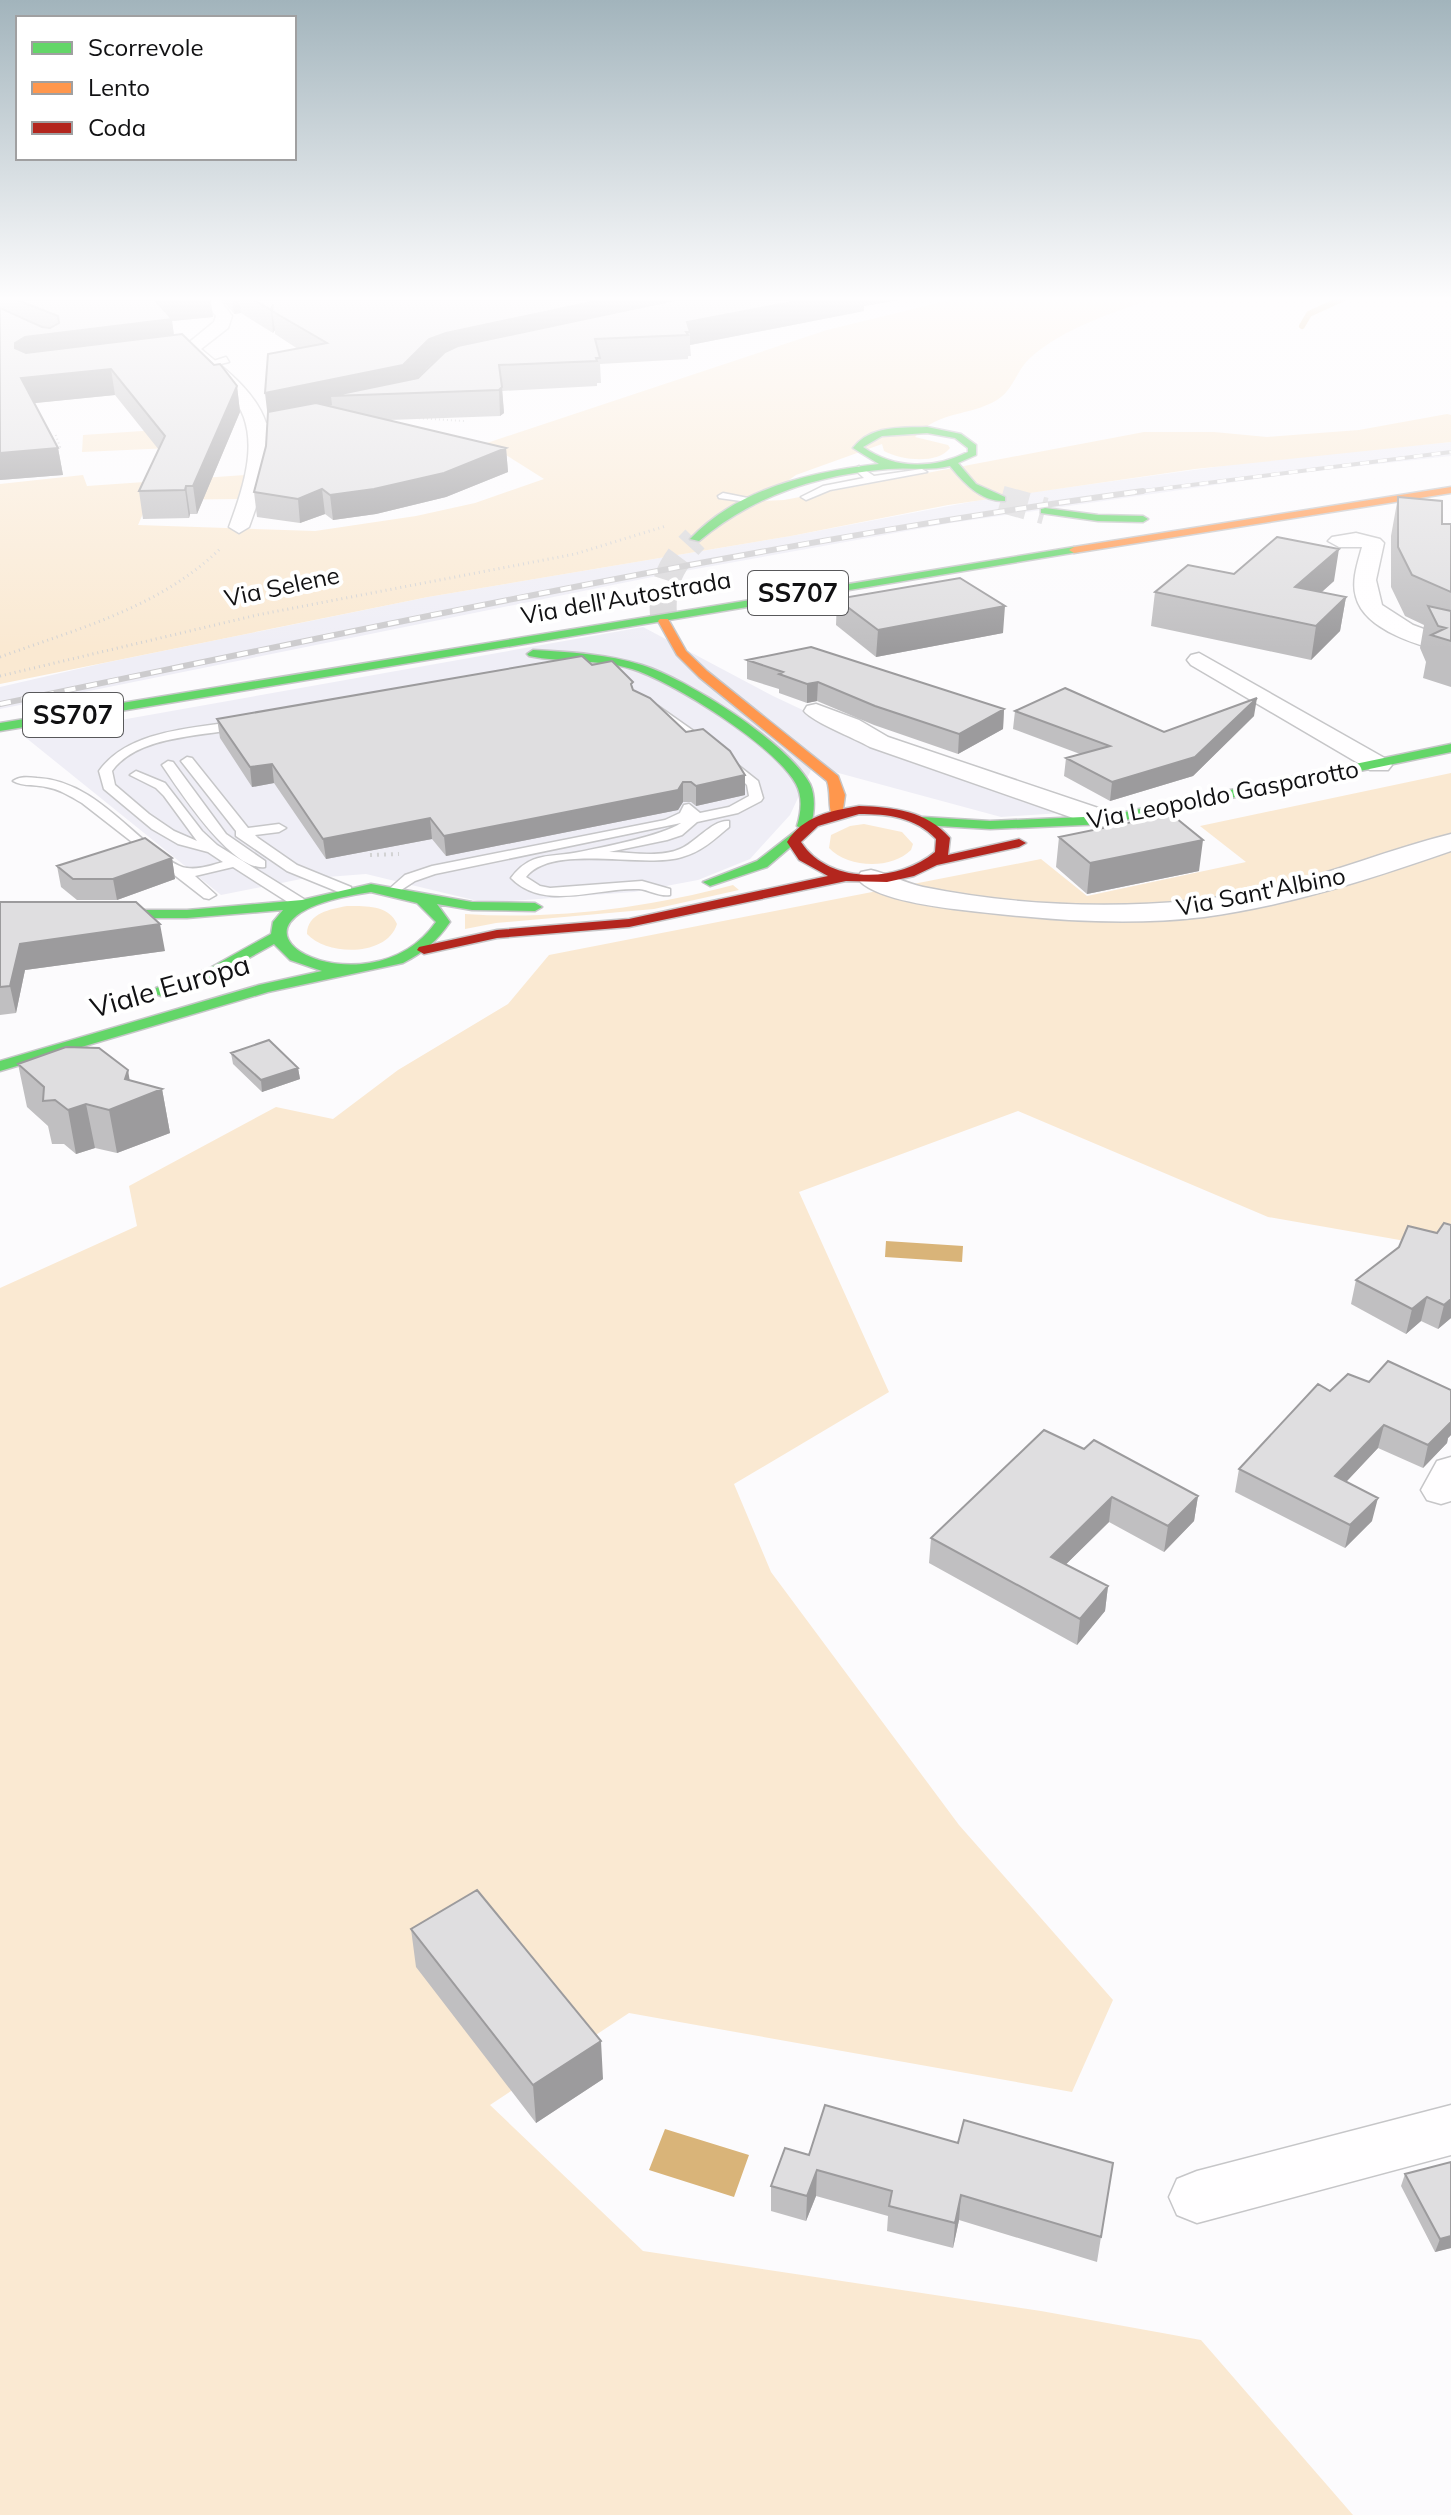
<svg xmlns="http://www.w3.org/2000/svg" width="1451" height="2515" font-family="Mulish,sans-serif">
  <rect width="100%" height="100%" fill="#fcfbfd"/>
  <!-- built -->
  <path fill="#efeef6" d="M1451 442V456L1305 472 951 523 662 575 0 709V687L104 663 428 597 791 536 991 498 1266 460Z
    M643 627 773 696 858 736 1091 811 1001 817 831 771 811 770 790 815 750 859 698 880 634 892 486 903 366 874 301 879 221 895 25 737Z"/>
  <!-- green -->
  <path fill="#fae9d2" d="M962 297H1157C1115 312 1063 328 1030 358 1016 371 1014 389 997 400 968 417 939 410 915 437L948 445 950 448C937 465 901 460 884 451L882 444 796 475 760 501 784 500 1144 432H1214L1267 437 1359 430 1447 414 1451 415V442L1195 469 948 505 791 536 428 597 0 684V484L83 475 87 486 245 475 240 499 149 500 138 525 315 531 416 516 475 503 544 479 487 443 827 330Z
    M172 429 171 448 82 452 83 435Z
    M1451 773V1249L1268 1217 1018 1111 799 1192 889 1392 734 1484 771 1572 959 1825 1113 2000 1072 2092 629 2013 490 2105 643 2251 1041 2311 1201 2340 1353 2515H0V1288L137 1226 129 1186 276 1107 333 1119 398 1070 508 1004 549 955 1041 859 1087 896 1246 862 1200 826Z
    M864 824 902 832 913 844 911 850C891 870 848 868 829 848L831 835 850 826Z
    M733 885 739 890 654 909 496 923 465 929V914C555 920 646 908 733 885Z
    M347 906C366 906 389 905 397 924 387 957 327 956 307 934 307 913 331 909 347 906Z"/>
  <!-- water -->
  <path fill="#d9b479" d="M886 1241 963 1246 962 1262 885 1257Z
    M665 2129 749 2155 734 2197 649 2170Z"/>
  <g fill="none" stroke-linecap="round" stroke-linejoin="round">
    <!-- stream -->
    <path stroke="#d9b479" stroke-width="6" d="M1302 326 1309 314 1346 297"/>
    <!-- secondary-tunnel -->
    <path stroke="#d9d8da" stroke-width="27" stroke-dasharray="27 14" stroke-linecap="butt" d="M664 621C660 585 670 564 695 539"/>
    <!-- highway-tunnel -->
    <path stroke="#d9d8da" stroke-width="27" stroke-dasharray="27 14" stroke-linecap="butt" d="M1001 499 1045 511"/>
    <defs>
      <path id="lane" d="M226 357 229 362 208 367 204 364Z
        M859 466 874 476 922 469 927 472 830 490 806 500 801 497 823 486 864 478 854 469Z
        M723 493 753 499 748 502 719 498 718 496Z
        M650 706H658L715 746 705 749 650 712Z
        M240 721 246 725 244 728C205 736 137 735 112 771L115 785 149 814 174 831 197 841 164 796 156 788 130 775 136 771 165 783 202 831 217 845 307 901V907L291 904 233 867 195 876 216 895 209 899 204 898 82 803C70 796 59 789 46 787 34 784 23 787 13 781 20 776 28 777 37 778 86 780 120 822 156 850 164 856 176 867 187 868 199 870 212 865 223 862L208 852 178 844 152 829 104 789 99 771C128 730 194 728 240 721Z
        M187 757 192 758 248 828 279 824 286 828 279 832 255 835 258 838 297 865 351 887V893H341L287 871 236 836V831L181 761Z
        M729 758 758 781 763 798 761 801 738 813 697 822 682 835 667 840 609 852C631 852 659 858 680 849 695 843 713 819 729 821V827C715 839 701 852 682 857 642 869 553 843 526 877L540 886 550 888 642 881 670 889V895C659 897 650 890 639 889 598 887 544 912 511 878 531 851 550 858 579 852 604 847 662 836 681 823L435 874 415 881 395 894 388 890 405 875 432 866 665 820 680 813 684 805 689 804 700 813 729 807 749 796 747 785 723 762Z
        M168 761 173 762 226 834 265 861V867C232 872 179 790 162 765Z"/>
      <path id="street" d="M202 297H218L232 316 228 328 201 349C226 370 255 391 266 423L314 413 323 419 321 423 268 434C270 466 260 497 249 527L239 533 229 527C245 483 264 429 228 392 213 377 194 365 181 349L214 322 216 316Z
        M1356 533 1380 539 1384 543 1376 580 1382 605 1413 625 1451 639V654C1421 646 1365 631 1356 597 1351 581 1358 562 1362 547H1339L1328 541 1332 537Z
        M1199 653 1388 760 1392 765 1388 770H1370L1191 665 1187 660 1191 655Z
        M816 704 859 720 888 737 1116 814 1119 820 1116 826H1096L870 747C856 739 811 721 804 711L807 706Z
        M1451 834V851C1370 879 1288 906 1204 917 1120 927 1037 919 954 909 930 906 871 898 857 878L861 872 871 870C889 874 905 883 923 887 1030 909 1163 912 1269 888 1331 874 1390 849 1451 834Z
        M1451 1457V1501L1441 1504 1427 1500 1421 1490 1437 1461Z
        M1451 2105V2155L1197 2223 1177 2215 1169 2197 1177 2179 1197 2171Z"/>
      <path id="fast" d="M927 427 961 434 976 445V455L958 463 976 484 1005 497V501C981 502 964 483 950 466 929 471 909 467 888 469 817 475 754 495 699 541L690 539C738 488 812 472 879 464L853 448C871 425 900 428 927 427ZM927 433 955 438 968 448V452C934 469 895 470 863 447L882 436Z
        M1045 508 1098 515 1143 516 1148 519 1143 522 1098 521 1041 513V509Z
        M1074 547 1079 550 1078 552 0 731V723Z
        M533 650C570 652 607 654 642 665 687 679 787 742 810 784 816 797 814 813 811 826L804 830 797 826C801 813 803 797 796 784 775 746 674 682 632 669 598 659 563 663 529 656L527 654Z
        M1451 744V752L1106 824 990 829 923 825 916 821 923 817 990 821 1106 816Z
        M797 830 802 831V837L767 867 710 886 703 882 757 861Z
        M371 884 472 902 535 903 542 907 535 911 472 910 437 904 450 922C437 941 424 952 403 963L268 992 0 1071V1061L259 985 322 971 290 960 274 944 220 974 161 996 156 994V988L210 968 271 934 273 922 283 910 187 918H0V910H187L302 900ZM371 892 417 903 436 922C367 1021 178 920 371 892Z"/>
      <path id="slow" d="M1451 487V493L1074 553 1069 550 1074 547Z
        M660 619H668L686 651 707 671 838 776 845 795 842 816H832C828 806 831 792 827 781L699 677 677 655 658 621Z"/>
      <path id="jam" d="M859 806C893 807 927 811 950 838L948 855 1019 839 1026 843 1019 847 937 865 914 876 887 882 846 881 629 927 497 938 424 954 417 950 419 947 497 930 629 919 828 876 799 860 787 842C803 816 830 811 859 806ZM859 814C888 814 915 817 936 839L935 852C898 883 829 885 801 842L818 826Z"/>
    </defs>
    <!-- lane casing -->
    <use href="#lane" stroke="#c6c6c8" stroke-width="3"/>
    <!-- street casing -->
    <use href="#street" stroke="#c6c6c8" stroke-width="3"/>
    <!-- fast casing -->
    <use href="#fast" stroke="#c6c6c8" stroke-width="3"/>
    <!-- slow casing -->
    <use href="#slow" stroke="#c6c6c8" stroke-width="3"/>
    <!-- jam casing -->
    <use href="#jam" stroke="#c6c6c8" stroke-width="3"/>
    <!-- path-far2 -->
    <path stroke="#d2d2d3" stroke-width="2" stroke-dasharray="1 3" stroke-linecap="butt" d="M415 418 464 421
      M52 449 60 447 55 433"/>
    <!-- path-far1 -->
    <path stroke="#d2d2d3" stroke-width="3" stroke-dasharray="1 4" stroke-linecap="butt" d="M0 657C79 628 160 608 222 547
      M0 676 257 615 575 554 666 526"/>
    <!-- path -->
    <path stroke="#d2d2d3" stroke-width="4" stroke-dasharray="2 5" stroke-linecap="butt" d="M370 855 399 854"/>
    <!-- lane -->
    <use href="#lane" fill="#fffeff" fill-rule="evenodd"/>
    <!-- street -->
    <use href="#street" fill="#fffeff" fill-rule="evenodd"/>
    <!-- fast -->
    <use href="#fast" fill="#63d668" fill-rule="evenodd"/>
    <!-- slow -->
    <use href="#slow" fill="#ff974d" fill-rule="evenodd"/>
    <!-- jam -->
    <use href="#jam" fill="#b3261e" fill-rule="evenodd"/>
    <defs>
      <path id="rail-far1" d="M1128 493 1451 452"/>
      <path id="rail" d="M0 704C380 626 759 543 1143 491"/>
    </defs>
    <!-- rail-far1 casing -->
    <use href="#rail-far1" stroke="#cccbcd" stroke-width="4"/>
    <!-- rail casing -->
    <use href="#rail" stroke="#cccbcd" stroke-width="6"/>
    <!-- rail-far1 -->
    <use href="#rail-far1" stroke="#fff" stroke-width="3" stroke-dasharray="9" stroke-linecap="butt"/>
    <!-- rail -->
    <use href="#rail" stroke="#fff" stroke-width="4" stroke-dasharray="11" stroke-linecap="butt"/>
  </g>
  <!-- wall -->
  <path fill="#c0bfc1" d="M0 297H210L213 317 172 321 174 335 214 365 237 386 240 412 197 514H190L189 518 143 519 139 491 159 450 115 395 34 403 58 448 63 475 0 480Z
    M220 297H905V299L864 306V311L690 345 691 356H688V359L600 364 601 383H597V386L502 391 504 413 500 416 389 420 506 448 508 472 446 497 376 514 333 520 325 514 300 523 257 517 254 492 298 349 275 334V330L273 333 241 313 234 314Z
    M1398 497 1442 524H1451V687L1423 678 1426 662 1420 648 1424 625 1405 616 1391 587V536Z
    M1234 574 1334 581 1322 592 1346 597 1340 631 1311 660 1151 626 1155 592Z
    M837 599 1003 633 876 657 836 625Z
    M747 660 1004 709 1003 729 958 754 874 725 817 701 807 703 779 693V689L747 679Z
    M592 665 634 690 745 795 696 806 691 802H683L678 810 446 856 432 839 326 859 274 783 252 787 220 738 217 719Z
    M1015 711 1164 732 1254 716 1193 776 1110 801 1064 776 1066 758 1080 754 1013 729Z
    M1059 837 1199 871 1087 894 1056 867Z
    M172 858 175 879 117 900H77L61 887 57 866Z
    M0 902 165 951 25 970 16 1013 0 1015Z
    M231 1053 298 1068 300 1079 262 1092 233 1064Z
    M18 1064 129 1080 162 1089 170 1133 117 1153 95 1148 76 1154 64 1144H52L48 1126 27 1107Z
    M1451 1225V1318L1438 1329 1421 1321 1406 1334 1351 1304 1356 1280Z
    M1369 1382 1451 1390V1435L1448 1438 1447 1443 1423 1468 1378 1448 1346 1482 1372 1521 1345 1548 1235 1492 1239 1469Z
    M1084 1449 1198 1496 1194 1521 1164 1552 1109 1522 1066 1564 1108 1586 1105 1611 1077 1645 929 1563 931 1538Z
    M411 1929 603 2079 536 2123 416 1967Z
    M825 2105 1101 2237 1097 2262 959 2220 953 2248 887 2231 888 2216 816 2196 806 2221 771 2211V2186L809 2155Z
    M1405 2174 1451 2248 1435 2252 1401 2186Z"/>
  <!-- shaded-wall -->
  <path fill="#9c9b9d" d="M176 297H210L213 317 172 321 175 343 30 362 15 348V343L25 337 154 299Z
    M232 297H239L241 313 234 314Z
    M615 297H708L447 357 431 364 405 390 331 396 332 405 268 419 265 393 429 339 446 333Z
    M765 297H905V299L864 306V311L690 345V332L687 322 765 307Z
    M273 304 272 311 275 330 273 333 271 310Z
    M111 369 115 395 26 404 21 378Z
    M237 386 240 412 197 514 193 486Z
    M502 387 504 413 500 416 499 390Z
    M58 448 63 475 0 480V453Z
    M506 448 508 472 446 497 376 514 333 520 330 495Z
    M186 486 190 514 189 518 185 490Z
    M322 489 325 514 300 523 298 499Z
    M1339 549 1334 581 1290 620 1295 587Z
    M1346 597 1340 631 1311 660 1316 626Z
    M1005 606 1003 633 876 657 878 630Z
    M818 682 817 701 807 703V684Z
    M1257 698 1254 716 1193 776 1110 801 1112 782Z
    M1004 709 1003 729 958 754 959 734Z
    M272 764 274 783 252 787 250 767Z
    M745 775V795L696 806V786Z
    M683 782V802L678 810 446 856 444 836Z
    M430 818 432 839 326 859 323 839Z
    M1203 840 1199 871 1087 894 1090 863Z
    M172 858 175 879 117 900 113 879Z
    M160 924 165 951 25 970 16 1013 10 986 20 944Z
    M298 1068 300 1079 262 1092 261 1080Z
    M128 1070 133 1100 162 1089 170 1133 117 1153 109 1110 125 1079Z
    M86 1104 95 1148 76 1154 68 1110Z
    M1427 1297 1421 1321 1406 1334 1412 1309Z
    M1451 1299V1318L1438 1329 1444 1305Z
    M1451 1418V1435L1448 1438 1447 1443 1423 1468 1428 1445Z
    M1384 1425 1378 1448 1330 1499 1335 1476Z
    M1198 1496 1194 1521 1164 1552 1168 1526Z
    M1112 1497 1109 1522 1048 1582 1051 1557Z
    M1378 1498 1372 1521 1345 1548 1350 1525Z
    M1108 1586 1105 1611 1077 1645 1080 1619Z
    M601 2041 603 2079 536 2123 533 2085Z
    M817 2170 816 2196 806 2221 807 2196Z
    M961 2195 959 2220 953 2248 955 2223Z
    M1451 2236V2248L1435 2252 1440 2239Z"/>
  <!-- building -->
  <path fill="#dfdee0" stroke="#9c9b9d" stroke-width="2" d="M9 297H176L154 299 172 319 25 337 15 343V348L26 353 182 334 214 365 220 364 237 386 193 486H186L185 490 139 491 165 436 111 369 21 378 58 448 0 453V308L42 327 50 328 59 323 58 316Z
    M249 297H615L446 333 429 339 403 365 265 393 268 354 327 343 272 311 273 304 271 310Z
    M689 297H755L768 300 784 297H818L687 322 690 332H686L688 335 595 339 600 358H596L597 361 499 365 502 387 499 390 331 396 418 378 445 352 458 346Z
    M316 403 506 448 444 473 374 489 330 495 322 489 298 499 254 492 266 446 268 412Z
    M1398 497 1442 501V524H1451V592L1412 575 1398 547Z
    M1277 537 1339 549 1295 587 1346 597 1316 626 1155 592 1188 565 1234 574Z
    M960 578 1005 606 878 630 837 599Z
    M1428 606 1451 611V641L1431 635 1446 628 1438 626Z
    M811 647 1004 709 959 734 875 706 818 682 807 684 779 674 783 672 747 660Z
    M582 656 592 665 612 661 633 682 631 684 633 690 650 698 686 732 703 729 730 751 745 775 696 786 691 782H683L678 790 444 836 430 818 323 839 272 764 250 767 217 719Z
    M1065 688 1164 732 1257 698 1195 757 1112 782 1066 758 1110 746 1015 711Z
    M1171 814 1203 840 1090 863 1059 837Z
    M145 838 172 858 113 879H73L57 866Z
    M0 902H136L160 924 20 944 10 986 0 987Z
    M269 1040 298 1068 261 1080 231 1053Z
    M66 1047 99 1048 128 1070 125 1079 162 1089 109 1110 86 1104 68 1110 55 1100 43 1101 44 1087 18 1064Z
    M1444 1223 1451 1225V1299L1444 1305 1427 1297 1412 1309 1356 1280 1399 1247 1408 1226 1437 1233Z
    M1388 1361 1451 1390V1422L1428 1445 1384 1425 1335 1476 1378 1498 1350 1525 1239 1469 1318 1384 1330 1391 1348 1374 1369 1382Z
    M1044 1430 1084 1449 1094 1440 1198 1496 1168 1526 1112 1497 1051 1557 1108 1586 1080 1619 931 1538Z
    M477 1890 601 2041 533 2085 411 1929Z
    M825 2105 958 2143 964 2120 1113 2163 1101 2237 961 2195 955 2223 889 2206 892 2191 817 2170 807 2196 771 2186 785 2148 809 2155Z
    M1451 2162V2236L1440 2239 1405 2174Z"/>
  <!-- sky -->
  <linearGradient id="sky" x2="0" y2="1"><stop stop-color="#a2b4bc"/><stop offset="0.46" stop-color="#fefdfe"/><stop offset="1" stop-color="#fefdfe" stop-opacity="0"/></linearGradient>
  <rect width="1451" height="649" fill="url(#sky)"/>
  <g text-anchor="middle" stroke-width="8" stroke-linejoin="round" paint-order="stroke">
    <!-- far-street labels -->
    <g font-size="24" fill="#111113" stroke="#fff">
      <text transform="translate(282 587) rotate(-12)" y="8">Via Selene</text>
      <text transform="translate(626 598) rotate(-10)" y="8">Via dell'Autostrada</text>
      <text transform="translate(1223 795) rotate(-11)" y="8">Via Leopoldo Gasparotto</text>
      <text transform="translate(1261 892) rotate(-11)" y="8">Via Sant'Albino</text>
    </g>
    <!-- shield labels -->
    <g fill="#fff" stroke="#58585a" stroke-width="2">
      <rect x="748" y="571" width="100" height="44" rx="6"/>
      <rect x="23" y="693" width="100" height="44" rx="6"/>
    </g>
    <g font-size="26" font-weight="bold" fill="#111113">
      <text x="798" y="602">SS707</text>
      <text x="73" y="724">SS707</text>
    </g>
    <!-- street labels -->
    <g font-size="28" fill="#111113" stroke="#fff">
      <text transform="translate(170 986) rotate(-16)" y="10">Viale Europa</text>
    </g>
  </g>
  <!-- legend -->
  <rect x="16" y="16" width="280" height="144" fill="#ffffff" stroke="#a0a0a1" stroke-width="2"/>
  <rect x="32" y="42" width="40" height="12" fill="#63d668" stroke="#a0a0a1" stroke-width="2"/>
  <text x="88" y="56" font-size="24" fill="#111113">Scorrevole</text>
  <rect x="32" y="82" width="40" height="12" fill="#ff974d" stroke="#a0a0a1" stroke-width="2"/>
  <text x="88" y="96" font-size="24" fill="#111113">Lento</text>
  <rect x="32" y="122" width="40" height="12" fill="#b3261e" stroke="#a0a0a1" stroke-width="2"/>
  <text x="88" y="136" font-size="24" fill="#111113">Coda</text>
</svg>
